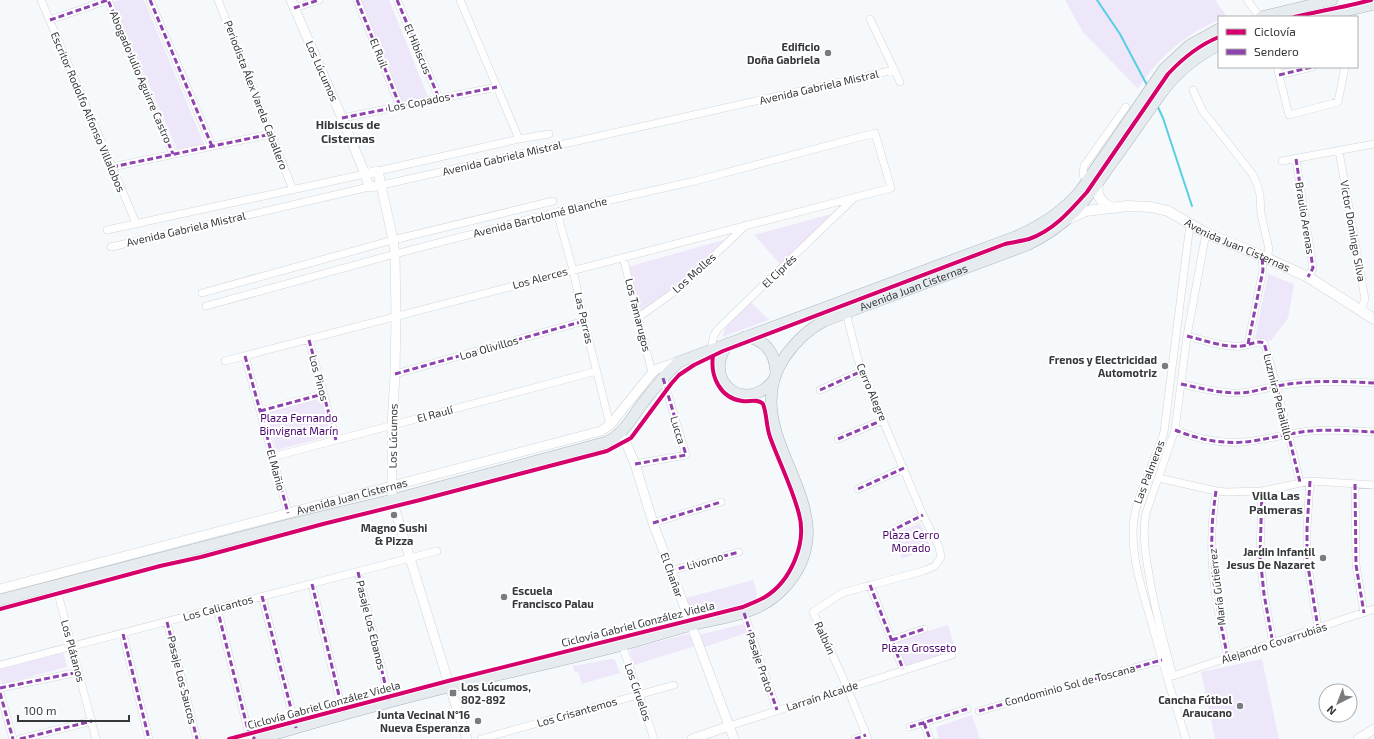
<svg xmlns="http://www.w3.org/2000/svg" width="1374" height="739" font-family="'Exo 2',sans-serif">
  <rect width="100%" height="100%" fill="#f6f9fc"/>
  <!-- green -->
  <path fill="#eee7fa" d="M120 0H144L204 144 177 149 113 2Z
    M361 0H389L428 97 403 103Z
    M1065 0H1216L1218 5 1228 17H1219V20C1185 34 1158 58 1138 89L1083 32Z
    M1331 6 1332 9 1301 17H1284Z
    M835 213 781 265 754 235Z
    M730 238 679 291 642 314 628 267Z
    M1268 274 1294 284 1288 318 1271 341 1255 338Z
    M751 302 769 320 722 337 726 327Z
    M320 397 331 436 276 450 266 412Z
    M920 523 931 547 902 559 892 535Z
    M753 580 757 593 756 599 742 605 691 617 686 598Z
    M744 624 746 633 702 648 699 636 702 634Z
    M948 625 956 651 904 667 895 641Z
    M687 634 691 636 695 646 634 665 630 653 631 649Z
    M63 651 67 667 2 684 0 679V669Z
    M611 659 615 660 620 673 582 684 578 672 575 673 573 666Z
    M1262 659 1279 739H1215L1201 672Z
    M972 715 980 739H939L936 727Z"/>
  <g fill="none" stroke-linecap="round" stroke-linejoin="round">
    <!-- stream -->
    <path stroke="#58cee2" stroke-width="2" d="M1097 0 1120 34 1148 87
      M1157 105 1163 118 1192 206"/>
    <defs>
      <path id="minor" d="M41 0 136 223
        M150 0 212 146
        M218 0 293 190
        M357 0 400 106
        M397 0 439 98
        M460 0 519 139
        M1247 0 1260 17
        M294 8 319 0
        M870 19 900 82
        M50 20 108 0 173 154
        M1277 67 1289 115 1338 102 1345 67
        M1279 75 1312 67
        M1193 90 1202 110 1253 175 1257 184 1260 195 1261 214 1269 249 1267 258
        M342 118 497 87
        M1339 151 1365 299 1361 310
        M1296 159 1313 268 1308 277
        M1282 161 1374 144
        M112 167 271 134
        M378 171 519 139 549 134
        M1088 181 1083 175 1084 166 1126 107
        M382 185 894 70
        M557 212 573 270 584 321 610 425
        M107 230 365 174
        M1206 233 1187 336 1175 430 1146 513C1142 533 1145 554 1149 574 1154 609 1164 642 1173 676L1374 609
        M111 247 369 187
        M623 257 652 373
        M202 293 393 240 553 201
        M206 306 395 254 557 212 695 181 875 133 891 188 225 361
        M846 313 857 356 862 371 923 515 939 547 941 557 935 566 923 571 842 593 813 612 847 687 868 739
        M639 317 681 287 746 225
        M1187 336C1204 340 1224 348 1242 346 1250 345 1257 340 1264 343L1275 380 1300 482
        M309 340 336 440
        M1248 344 1263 270 1262 256
        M711 349 714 335 718 329 855 197
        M245 356 288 513
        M395 374 584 321
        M1181 384C1200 388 1219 393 1238 393 1251 393 1264 388 1277 386 1309 380 1342 381 1374 383
        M820 390 862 371
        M260 411 323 394
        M1175 430C1197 439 1220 444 1244 442 1266 440 1288 433 1310 431 1331 429 1353 431 1374 432
        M838 439 883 420
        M272 457 597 371
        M635 464 686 455 663 378
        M1159 478 1216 491 1227 492 1262 491 1310 481 1374 485
        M1310 481 1307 528V560L1318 628
        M1355 484 1356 565 1364 613
        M858 489 904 468
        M1216 491C1214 505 1212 520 1212 534 1210 576 1219 617 1228 658
        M1262 491 1260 556 1264 594 1273 644
        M653 523 721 502
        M889 532 923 515
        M670 571 739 552
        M358 572 390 702
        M312 584 343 714
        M870 585 903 669
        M56 586 96 739
        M262 596 296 728
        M217 608 249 734 255 739
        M744 613 777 710
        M167 622 197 739
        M123 634 149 739
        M892 640 924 629
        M622 645 654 739
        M0 665 437 551
        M0 688 79 672
        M0 693 13 739
        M979 711 1162 660
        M924 723 930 739
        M729 726 952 655
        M910 727 967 709
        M20 739 92 721
        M481 739 674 685
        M855 739 866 735
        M1186 739C1174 702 1163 665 1153 628 1143 592 1126 547 1136 509 1143 482 1156 458 1164 432L1190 224"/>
      <g id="tertiary">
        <path d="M291 0 342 118 365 174 369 187 382 185"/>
        <path d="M365 174 378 171 393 240 395 254 396 316 395 374 392 425V500L448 681 467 739"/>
        <path d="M619 434 626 443 635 464 653 523 734 739"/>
        <path id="s1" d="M0 589 601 431 610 425 652 373 657 369 677 362"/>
        <path d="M692 739 729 726"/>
        <path d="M1358 739 1374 729"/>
      </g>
      <g id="secondary">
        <path d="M1098 184C1095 196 1103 205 1114 208"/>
        <path id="s2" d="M1068 219 1086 211 1127 206 1151 207 1168 211 1206 233 1262 256 1308 277 1374 319"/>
      </g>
      <g id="primary">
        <path d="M1261 17 1332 0"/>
        <path d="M1320 17 1374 4"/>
        <path d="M745 337C766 339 775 353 776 373"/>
        <path d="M729 343C700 378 743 416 773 381"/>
        <path d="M0 600 288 525 392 500 607 442C623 434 632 418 642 404 654 389 665 374 679 362L1015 237C1041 226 1063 212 1081 190L1164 69 1190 45 1219 29"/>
        <path id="s3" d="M258 739C322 720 387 702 452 686 508 672 566 660 622 645 644 639 666 632 688 626 721 617 757 616 782 590 859 511 732 439 784 358 795 342 807 330 824 321L1027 245C1072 223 1086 200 1113 161 1130 138 1146 114 1163 91 1178 71 1197 56 1219 45"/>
      </g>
    </defs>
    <!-- minor casing -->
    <use href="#minor" stroke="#d2d5d7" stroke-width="8"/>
    <!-- tertiary casing -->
    <use href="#tertiary" stroke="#d2d5d7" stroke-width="10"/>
    <!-- secondary casing -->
    <use href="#secondary" stroke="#d2d5d7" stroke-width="11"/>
    <!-- primary casing -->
    <use href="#primary" stroke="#aab5bc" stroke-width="12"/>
    <!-- minor -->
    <use href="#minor" stroke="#fefeff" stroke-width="7"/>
    <!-- tertiary -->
    <use href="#tertiary" stroke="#fefeff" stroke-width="9"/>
    <!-- secondary -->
    <use href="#secondary" stroke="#fefeff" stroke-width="10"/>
    <!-- primary -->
    <use href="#primary" stroke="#e5ebee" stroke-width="11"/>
    <!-- quiet -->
    <path stroke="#8e44ad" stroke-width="3" stroke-dasharray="6 3" stroke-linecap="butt" d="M150 0 212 146
      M357 0 400 106
      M397 0 439 98
      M294 8 319 0
      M50 20 108 0 173 154
      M1279 75 1312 67
      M342 118 497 87
      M1296 159 1313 268 1308 277
      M112 167 271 134
      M1187 336C1204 340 1224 348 1242 346 1250 345 1257 340 1264 343L1275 380 1300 482
      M309 340 336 440
      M1248 344 1263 270 1262 256
      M245 356 288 513
      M395 374 584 321
      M1181 384C1200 388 1219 393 1238 393 1251 393 1264 388 1277 386 1309 380 1342 381 1374 383
      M820 390 862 371
      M260 411 323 394
      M1175 430C1197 439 1220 444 1244 442 1266 440 1288 433 1310 431 1331 429 1353 431 1374 432
      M838 439 883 420
      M635 464 686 455 663 378
      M1310 481 1307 528V560L1318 628
      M1355 484 1356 565 1364 613
      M858 489 904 468
      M1216 491C1214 505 1212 520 1212 534 1210 576 1219 617 1228 658
      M1262 491 1260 556 1264 594 1273 644
      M653 523 721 502
      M889 532 923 515
      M670 571 739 552
      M358 572 389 700
      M312 584 343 712
      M870 585 903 669
      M262 596 296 728
      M217 608 249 734 255 739
      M744 613 777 710
      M167 622 197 739
      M123 634 149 739
      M892 640 924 629
      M0 688 79 672
      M0 693 13 739
      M979 711 1162 660
      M924 723 930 739
      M910 727 967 709
      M20 739 92 721
      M855 739 866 735"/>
    <defs>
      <path id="cycleway" d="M1294 17C1320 11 1345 7 1371 0
        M0 609 160 566 201 557 323 524 420 500 607 451 631 438 671 384 679 375 694 365 723 351 1005 244C1013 242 1022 241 1029 239 1054 230 1071 210 1087 192L1168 74C1183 58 1199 45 1219 37
        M229 739 448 681 743 607C750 604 758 601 765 597 791 581 807 543 799 514 792 487 779 462 770 437 766 426 767 414 763 404 758 398 749 402 742 401 720 398 710 376 713 356"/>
    </defs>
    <!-- cycleway casing -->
    <use href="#cycleway" stroke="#fff" stroke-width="6"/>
    <!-- cycleway -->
    <use href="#cycleway" stroke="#d6006c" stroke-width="4"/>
  </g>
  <!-- markers -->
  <g fill="#797c7f" stroke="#fff" stroke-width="1.5">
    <circle cx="828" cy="53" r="4"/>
    <circle cx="1165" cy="366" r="4"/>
    <circle cx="394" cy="515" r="4"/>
    <circle cx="1323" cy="558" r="4"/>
    <circle cx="504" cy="597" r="4"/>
    <rect x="449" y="689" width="8" height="8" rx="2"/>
    <circle cx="1240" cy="706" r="4"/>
    <circle cx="478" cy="721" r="4"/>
  </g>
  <g text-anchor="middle" stroke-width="4" stroke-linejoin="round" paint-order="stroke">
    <!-- poi labels -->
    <g font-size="11" font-weight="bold" fill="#36383b" stroke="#fff" text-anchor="end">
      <text x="820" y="51">Edificio<tspan x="820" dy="13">Doña Gabriela</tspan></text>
      <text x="1157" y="364">Frenos y Electricidad<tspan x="1157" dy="13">Automotriz</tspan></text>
      <text x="394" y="532" text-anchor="middle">Magno Sushi<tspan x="394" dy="13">&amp; Pizza</tspan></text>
      <text x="1315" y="556">Jardin Infantil<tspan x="1315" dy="13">Jesus De Nazaret</tspan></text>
      <text x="512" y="595" text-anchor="start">Escuela<tspan x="512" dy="13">Francisco Palau</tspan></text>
      <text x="461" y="691" text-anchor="start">Los Lúcumos,<tspan x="461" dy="13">802-892</tspan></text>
      <text x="1232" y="704">Cancha Fútbol<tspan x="1232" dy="13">Araucano</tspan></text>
      <text x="470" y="719">Junta Vecinal N°16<tspan x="470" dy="13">Nueva Esperanza</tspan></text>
    </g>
    <!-- street labels -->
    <g font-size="11" fill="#36383b" stroke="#fff">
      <text transform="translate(418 49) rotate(67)" y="4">El Hibiscus</text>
      <text transform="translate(379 53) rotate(68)" y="4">El Ruil</text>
      <text transform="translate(322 71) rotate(66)" y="4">Los Lúcumos</text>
      <text transform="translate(141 77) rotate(67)" y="4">Abogado Julio Aguirre Castro</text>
      <text transform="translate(819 87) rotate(-13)" y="4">Avenida Gabriela Mistral</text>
      <text transform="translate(256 95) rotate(69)" y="4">Periodista Álex Varela Caballero</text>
      <text transform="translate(419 102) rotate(-11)" y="4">Los Copados</text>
      <text transform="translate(88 112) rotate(67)" y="4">Escritor Rodolfo Alfonso Villalobos</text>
      <text transform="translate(502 158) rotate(-13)" y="4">Avenida Gabriela Mistral</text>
      <text transform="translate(540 217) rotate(-14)" y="4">Avenida Bartolomé Blanche</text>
      <text transform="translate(1305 218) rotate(81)" y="4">Braulio Arenas</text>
      <text transform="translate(186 229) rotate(-13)" y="4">Avenida Gabriela Mistral</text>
      <text transform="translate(1353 231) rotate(80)" y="4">Víctor Domingo Silva</text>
      <text dy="4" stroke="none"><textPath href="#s2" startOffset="180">Avenida Juan Cisternas</textPath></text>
      <text transform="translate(779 271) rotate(-44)" y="4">El Ciprés</text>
      <text transform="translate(694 273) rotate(-42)" y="4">Los Molles</text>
      <text transform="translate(540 278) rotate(-15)" y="4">Los Alerces</text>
      <text dy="4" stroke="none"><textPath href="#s3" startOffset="945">Avenida Juan Cisternas</textPath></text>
      <text transform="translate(638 315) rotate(76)" y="4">Los Tamarugos</text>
      <text transform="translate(584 318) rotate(77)" y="4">Las Parras</text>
      <text transform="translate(489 348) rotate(-16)" y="4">Loa Olivillos</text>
      <text transform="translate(319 378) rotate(75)" y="4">Los Pinos</text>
      <text transform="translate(872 392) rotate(67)" y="4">Cerro Alegre</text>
      <text transform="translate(1278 397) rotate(76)" y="4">Luzmira Peñailillo</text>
      <text transform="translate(435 414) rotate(-15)" y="4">El Raulí</text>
      <text transform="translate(678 430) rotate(73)" y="4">Lucca</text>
      <text transform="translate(393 436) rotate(-89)" y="4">Los Lúcumos</text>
      <text transform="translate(276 470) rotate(75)" y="4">El Mañio</text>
      <text transform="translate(1149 472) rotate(-69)" y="4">Las Palmeras</text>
      <text dy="4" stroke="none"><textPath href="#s1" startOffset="364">Avenida Juan Cisternas</textPath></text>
      <text transform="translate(705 561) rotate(-16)" y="4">Livorno</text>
      <text transform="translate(672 575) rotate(70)" y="4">El Chañar</text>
      <text transform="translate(1217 587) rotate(-97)" y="4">María Gutierrez</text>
      <text transform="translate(218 608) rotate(-15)" y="4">Los Calicantos</text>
      <text transform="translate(638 624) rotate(-14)" y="4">Ciclovía Gabriel González Videla</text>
      <text transform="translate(371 625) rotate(76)" y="4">Pasaje Los Ebanos</text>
      <text transform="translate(825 638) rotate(65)" y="4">Ralbún</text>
      <text transform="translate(1274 643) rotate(-18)" y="4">Alejandro Covarrubias</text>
      <text transform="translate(73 651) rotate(75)" y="4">Los Plátanos</text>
      <text transform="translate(760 662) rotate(71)" y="4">Pasaje Prato</text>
      <text transform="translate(182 680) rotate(76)" y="4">Pasaje Los Saucos</text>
      <text transform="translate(1070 685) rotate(-15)" y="4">Condominio Sol de Toscana</text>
      <text transform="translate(638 692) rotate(71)" y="4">Los Ciruelos</text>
      <text transform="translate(822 696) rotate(-18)" y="4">Larraín Alcalde</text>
      <text transform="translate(324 705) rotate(-15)" y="4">Ciclovía Gabriel González Videla</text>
      <text transform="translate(577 712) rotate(-16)" y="4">Los Crisantemos</text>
    </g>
    <!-- park labels -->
    <g font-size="11" fill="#46046c" stroke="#fff">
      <text x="299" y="422">Plaza Fernando<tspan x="299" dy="13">Binvignat Marín</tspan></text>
      <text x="911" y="539">Plaza Cerro<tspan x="911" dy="13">Morado</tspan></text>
      <text x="919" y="652">Plaza Grosseto</text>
    </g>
    <!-- neighbourhood labels -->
    <g font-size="12" font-weight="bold" fill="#373b41" stroke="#fff">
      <text x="348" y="129">Hibiscus de<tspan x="348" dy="14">Cisternas</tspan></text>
      <text x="1276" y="500">Villa Las<tspan x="1276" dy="14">Palmeras</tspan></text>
    </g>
  </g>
  <!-- legend -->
  <rect x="1218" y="16" width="140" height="52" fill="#ffffff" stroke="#afafb1"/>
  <rect x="1226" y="29" width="20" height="6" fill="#d6006c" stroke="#afafb1"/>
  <text x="1254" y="36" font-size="12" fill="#36383b">Ciclovía</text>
  <rect x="1226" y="49" width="20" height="6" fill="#8e44ad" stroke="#afafb1"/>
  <text x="1254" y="56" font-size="12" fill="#36383b">Sendero</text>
  <!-- north arrow -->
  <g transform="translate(1338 703) rotate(222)"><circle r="19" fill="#ffffff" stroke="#afafb1"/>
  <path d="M0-3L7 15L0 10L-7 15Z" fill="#797c7f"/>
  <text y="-6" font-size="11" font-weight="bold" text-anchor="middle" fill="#36383b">N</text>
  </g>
  <!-- scale -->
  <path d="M18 715v6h111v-6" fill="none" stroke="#36383b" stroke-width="2"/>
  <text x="24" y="715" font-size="12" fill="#36383b" stroke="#ffffff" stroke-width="3" paint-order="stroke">100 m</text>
</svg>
